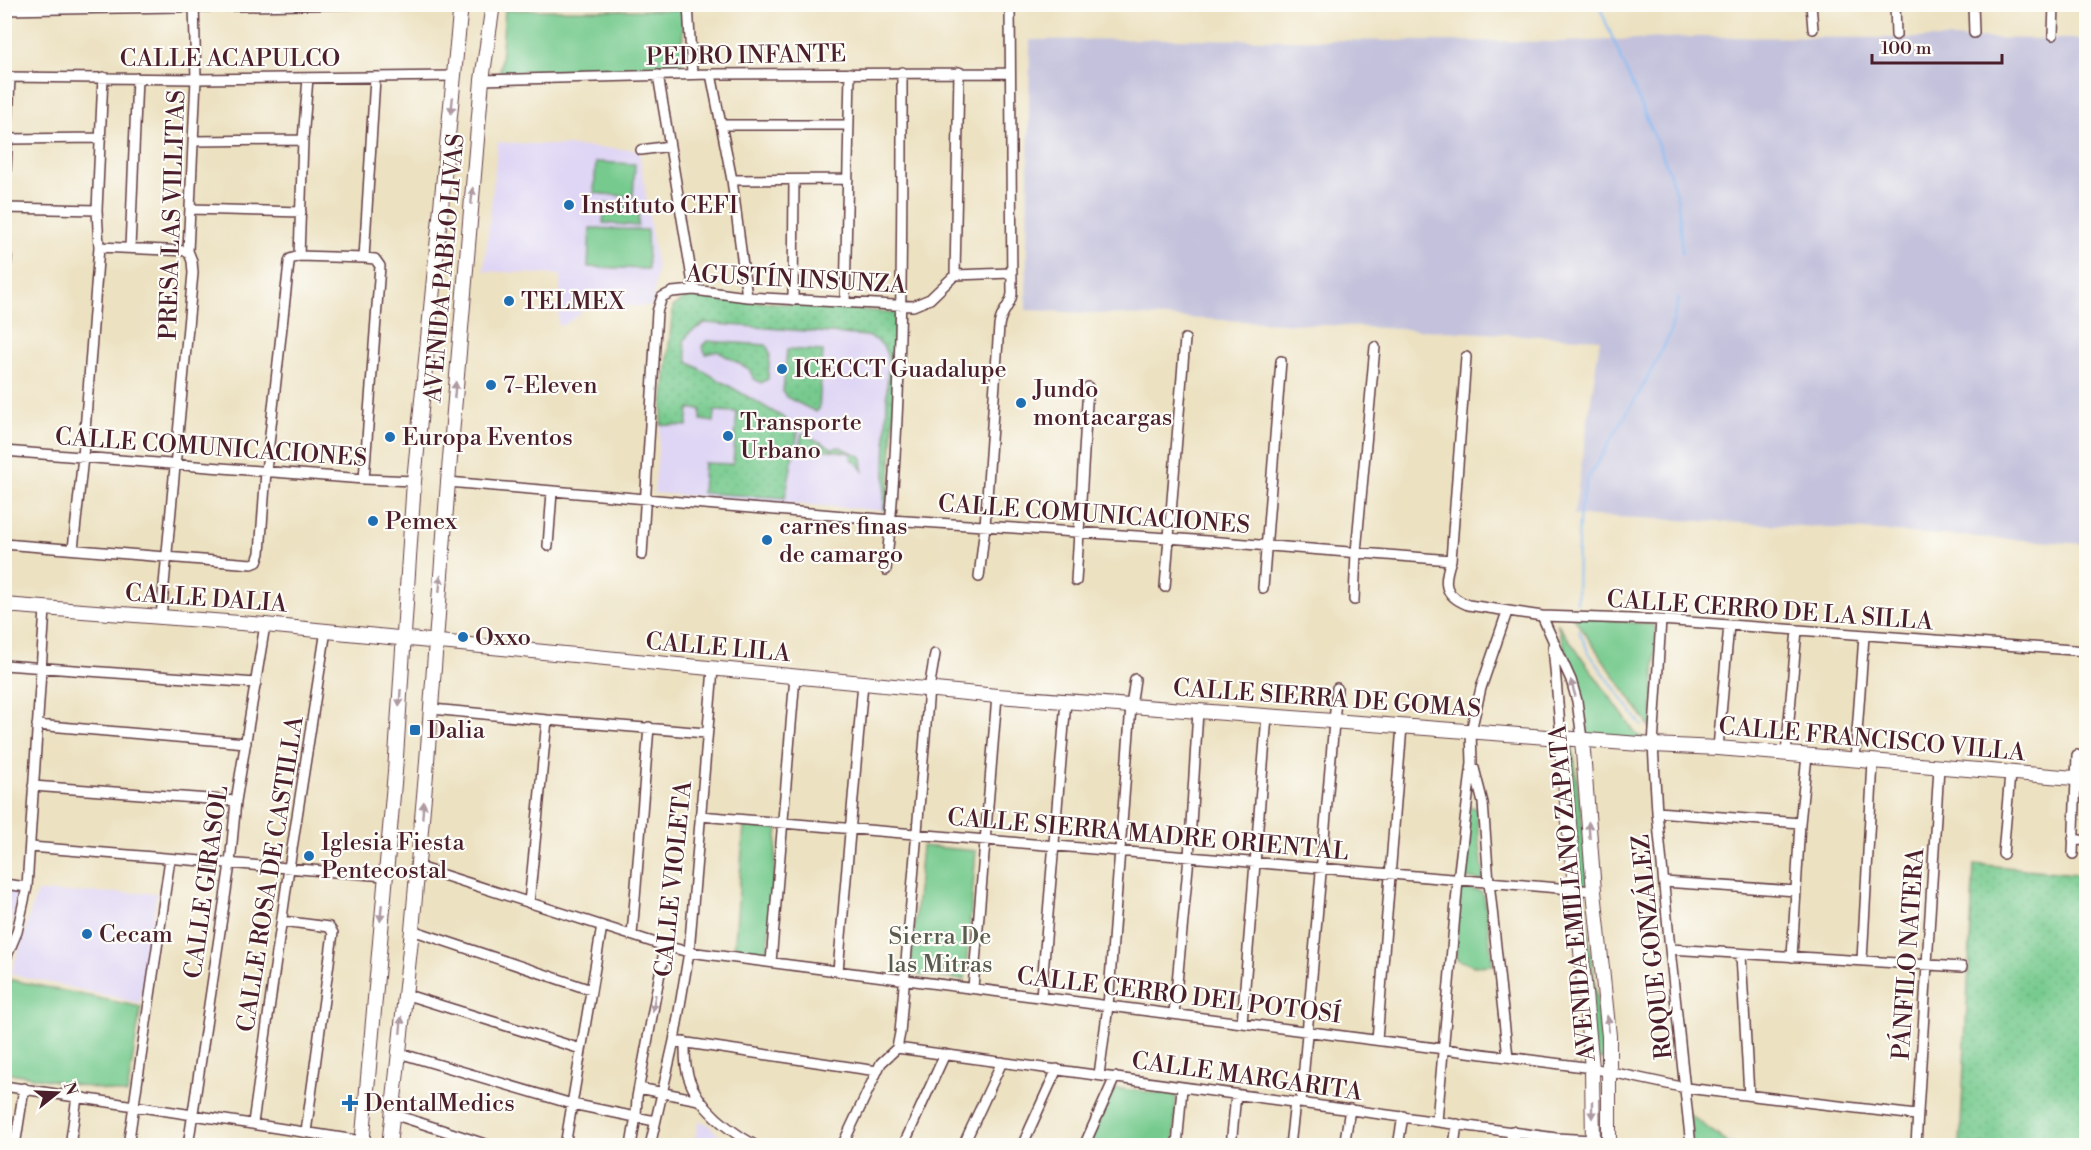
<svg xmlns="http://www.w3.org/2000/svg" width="2091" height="1150" font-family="'Libre Bodoni',serif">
  <defs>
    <pattern id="grass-dots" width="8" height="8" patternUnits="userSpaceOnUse" patternTransform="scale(1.5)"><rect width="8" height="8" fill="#76ca8e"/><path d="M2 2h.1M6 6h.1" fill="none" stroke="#68ad7b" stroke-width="1.8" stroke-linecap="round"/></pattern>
  </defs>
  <rect width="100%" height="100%" fill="#fdfcf7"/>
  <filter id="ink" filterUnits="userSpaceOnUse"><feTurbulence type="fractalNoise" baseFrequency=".0167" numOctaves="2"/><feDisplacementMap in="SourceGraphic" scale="12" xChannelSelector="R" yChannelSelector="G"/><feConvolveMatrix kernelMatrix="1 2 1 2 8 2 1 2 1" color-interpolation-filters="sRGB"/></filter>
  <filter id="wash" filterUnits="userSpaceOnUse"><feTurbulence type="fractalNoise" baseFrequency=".008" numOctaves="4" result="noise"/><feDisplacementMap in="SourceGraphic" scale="24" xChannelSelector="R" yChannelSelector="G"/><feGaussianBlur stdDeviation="1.35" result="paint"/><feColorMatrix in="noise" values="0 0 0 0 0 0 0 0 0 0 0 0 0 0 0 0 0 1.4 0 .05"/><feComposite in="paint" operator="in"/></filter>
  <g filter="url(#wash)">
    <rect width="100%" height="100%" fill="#ece1c1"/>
    <!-- built -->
    <path fill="#dfd5f5" d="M498 142 639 150 657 269 652 306H594L585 309 565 325H558L561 275 484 271Z
      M688 296 900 313 888 511 654 493 673 307Z
      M5 890 18 891 9 940 5 950Z
      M37 892 157 893 140 1003 11 974Z
      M699 1121 708 1124 724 1141 733 1145H693Z"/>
    <!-- industrial -->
    <path fill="#c3c1db" d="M1692 37 2086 39V544L1800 526 1574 515 1600 339 1026 310 1030 40 1167 39 1560 42Z"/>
    <!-- grass -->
    <path fill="url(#grass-dots)" stroke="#60745c" stroke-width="1.5" d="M688 296 900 313 888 511 884 510 888 360C886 347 880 340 867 336L705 323 689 333 684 341 688 362 786 419 791 427 798 432 785 498 702 493 704 463 733 464 737 412 715 411 714 422 701 420V409H689L687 426 661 425 673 307Z
      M707 341 766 345 770 353 768 379 761 383 754 379 749 369 717 351 706 354 702 346Z
      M787 349 823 351 819 409 816 412 786 397 783 392Z
      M802 433 832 448 840 447 862 457 863 471 856 462 851 459V453L799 446Z
      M1974 864 2086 875V1145H1960Z"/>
    <!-- park -->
    <path fill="#76ca8e" stroke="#60745c" stroke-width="1.5" d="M505 10H683L682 69 500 72Z
      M596 162 635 164 633 197 594 193Z
      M605 204 639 207 638 226 603 223Z
      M590 228 647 230 648 269 588 267Z
      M1572 615 1654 625 1656 630 1652 730Z
      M1557 623 1637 735 1650 741 1588 738 1577 689Z
      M1573 748 1590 888H1572L1559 749Z
      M1467 806 1476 808 1484 881 1460 878Z
      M744 826 778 827 767 955 734 953Z
      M922 846 976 851 965 980 910 974Z
      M1464 888 1481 892 1484 896 1493 965 1474 966 1456 959 1457 894V892Z
      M1584 898 1604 1059 1588 1060 1574 899Z
      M7 979 141 1007 127 1094 5 1072 4 983Z
      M1113 1088 1176 1095 1174 1145H1102L1091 1140Z
      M1689 1114 1728 1143 1734 1145H1692Z"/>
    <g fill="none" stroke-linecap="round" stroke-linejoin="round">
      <!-- stream -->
      <path stroke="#84baf3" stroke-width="2" d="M1599 6 1669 171 1678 201 1682 254
        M1577 603 1578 540 1580 509 1587 480 1643 386 1669 336 1679 298
        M1579 631 1589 653 1642 726
        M1728 1143 1734 1146"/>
    </g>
  </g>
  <g filter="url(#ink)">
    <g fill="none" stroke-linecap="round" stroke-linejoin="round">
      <defs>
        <path id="street" d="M688 4 692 74
          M1811 4 1813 29
          M1895 4 1896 35
          M1973 4 1974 33
          M4 10 359 4
          M2053 35 2054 4
          M711 74 732 180 747 297
          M658 75 694 290
          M4 77 196 79 455 76
          M482 80 711 74 1010 73
          M722 125H849
          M8 139 99 138
          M194 141 303 140
          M641 150 670 146
          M732 180 848 179
          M5 208 97 210
          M191 209 301 212
          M4 217 10 77
          M99 247 188 251
          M130 248 137 78
          M4 249 7 257 4 285
          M299 256 303 140 308 78
          M364 258 375 78
          M955 275 959 72
          M793 300 794 180
          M845 302 850 73
          M1466 357 1451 560C1443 583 1443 595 1468 605L1542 616 1661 620 2086 651
          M4 451 364 479 414 481
          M448 482 891 520 1168 538 1451 560
          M4 544 252 564 257 562 260 553 266 471 289 263 290 259 299 256 364 258 375 259 380 266 364 479
          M548 546 552 492
          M73 549 83 457 99 247 97 210 103 77
          M642 555 657 312 662 297 672 292 694 290 747 297 913 306 930 299 955 275 1011 273
          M886 570C903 404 902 238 902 72
          M979 577 985 526 999 326C1001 310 1010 308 1012 294L1010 4
          M1076 581 1088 387
          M1165 587 1185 339
          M1263 588 1281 361
          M1354 600 1356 552 1375 347
          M1542 616 1571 680 1577 701 1582 739
          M161 617 193 273 192 261 188 251 196 79 194 4
          M1661 620 1653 745 1657 812 1670 949 1691 1146
          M1553 646 1561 738
          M4 665 256 683
          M432 709 547 720 706 733
          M37 725 246 743
          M1718 748 1729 625
          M1786 754 1797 630
          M1855 760 1864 636
          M1474 768 1483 803 1489 882 1508 1057
          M33 786 236 801
          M1657 812 1800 823
          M700 816 1594 891
          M2073 839 2086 841
          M31 847 385 876
          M2003 854 2010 774
          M2073 854 2077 755
          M418 867 665 946 689 952 1592 1068 1686 1088 1916 1115
          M1664 882 1796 891
          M4 884 27 887
          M529 903 547 720
          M282 921 329 927 333 933 306 1132
          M412 930 591 990
          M632 935 649 727
          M1670 949 1962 967
          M1741 955 1749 1095
          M1792 957 1800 823 1807 756
          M1862 960 1873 762
          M771 962 795 677
          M4 963 17 932 27 887 45 609
          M838 971 863 683
          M973 988 997 696
          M404 994 581 1049
          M1041 997 1066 701
          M1174 1014 1189 857 1198 711
          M1242 1023 1267 716
          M1377 1040 1402 726
          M674 1041 877 1071
          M685 1042C685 1050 685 1059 686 1066 691 1103 726 1129 756 1146
          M897 1048 1556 1138 1592 1140
          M399 1053 572 1104 655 1121
          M1099 1075 1108 1006 1131 706 1135 679
          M4 1086 362 1141
          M639 1088 699 1100
          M1301 1103 1337 688
          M393 1114 491 1146
          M1437 1121 1458 880 1472 763 1471 731 1481 688 1507 612
          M253 1123 289 868 326 630
          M1916 1145 1939 767
          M15 1146 24 1088
          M70 1146 77 1097
          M128 1146 170 859
          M188 1146 230 864 236 801 265 625
          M565 1146 602 926
          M631 1146 636 1116 637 1097 665 946
          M650 1146 674 1041 689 952 713 669
          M842 1146 881 1063 897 1048 900 1033 929 689 935 654
          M903 1146 945 1054
          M963 1146 1002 1062
          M1022 1146 1057 1069
          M1084 1146 1115 1077
          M1177 1146 1182 1088
          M1231 1146 1236 1094
          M1290 1146 1295 1102
          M1344 1146 1350 1109
          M1398 1146 1403 1116
          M1454 1146 1457 1124
          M1510 1146 1512 1131"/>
        <path id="secondary" d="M4 605 265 625 997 696 1653 745 1718 748 2086 779
          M1561 738 1592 1068 1593 1146
          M1582 739 1594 891 1609 1036V1146
          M362 1146 395 772 414 481 461 4
          M389 1146 412 930 426 774 448 482 482 80 493 4"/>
      </defs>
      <!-- street casing -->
      <use href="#street" stroke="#623c42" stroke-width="12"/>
      <!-- secondary casing -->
      <use href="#secondary" stroke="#623c42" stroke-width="16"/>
      <!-- street -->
      <use href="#street" stroke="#fff" stroke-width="9"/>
      <!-- secondary -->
      <use href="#secondary" stroke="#fff" stroke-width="14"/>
    </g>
    <!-- one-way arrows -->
    <defs><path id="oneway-solid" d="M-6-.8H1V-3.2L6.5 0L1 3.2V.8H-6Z" transform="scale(1.5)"/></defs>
    <g fill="#ae9aa0">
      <use href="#oneway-solid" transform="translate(452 105) rotate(96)"/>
      <use href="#oneway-solid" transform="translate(472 196) rotate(-85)"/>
      <use href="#oneway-solid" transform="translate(455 390) rotate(-85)"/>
      <use href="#oneway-solid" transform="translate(440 584) rotate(-85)"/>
      <use href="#oneway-solid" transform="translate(1573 688) rotate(-106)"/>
      <use href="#oneway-solid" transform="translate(400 698) rotate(94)"/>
      <use href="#oneway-solid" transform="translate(423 810) rotate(-85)"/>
      <use href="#oneway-solid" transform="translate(1589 830) rotate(-94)"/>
      <use href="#oneway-solid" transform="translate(381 913) rotate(95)"/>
      <use href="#oneway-solid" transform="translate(654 1003) rotate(100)"/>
      <use href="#oneway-solid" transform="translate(1608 1024) rotate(-96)"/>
      <use href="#oneway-solid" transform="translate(401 1025) rotate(-85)"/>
      <use href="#oneway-solid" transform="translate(1592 1110) rotate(90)"/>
    </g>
  </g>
  <!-- markers -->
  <g fill="#1f6fb2" stroke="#fdfcf7" stroke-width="2">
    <circle cx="569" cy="205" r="6"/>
    <circle cx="509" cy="301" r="6"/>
    <circle cx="782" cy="369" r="6"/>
    <circle cx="491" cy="385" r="6"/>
    <circle cx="1021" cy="403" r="6"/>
    <circle cx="728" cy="436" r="6"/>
    <circle cx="390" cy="437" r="6"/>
    <circle cx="373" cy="521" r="6"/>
    <circle cx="767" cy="540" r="6"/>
    <circle cx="463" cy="637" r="6"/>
    <rect x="409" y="724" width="12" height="12" rx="3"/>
    <circle cx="309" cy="856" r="6"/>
    <circle cx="87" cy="934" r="6"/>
    <path d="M347 1094h6v6h6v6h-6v6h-6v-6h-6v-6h6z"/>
  </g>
  <g text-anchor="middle" stroke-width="4.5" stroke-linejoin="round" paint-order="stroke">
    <!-- street labels -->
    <g font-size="24" fill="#4a1f2b" stroke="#fdfcf7">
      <text transform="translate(746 55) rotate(-1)" y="8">PEDRO INFANTE</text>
      <text x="230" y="66">CALLE ACAPULCO</text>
      <text transform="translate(172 215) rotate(-88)" y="8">PRESA LAS VILLITAS</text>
      <text transform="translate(444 268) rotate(-85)" y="8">AVENIDA PABLO LIVAS</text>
      <text transform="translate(796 279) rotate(3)" y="8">AGUSTÍN INSUNZA</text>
      <text transform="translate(211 447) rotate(4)" y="8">CALLE COMUNICACIONES</text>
      <text transform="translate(1094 514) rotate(4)" y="8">CALLE COMUNICACIONES</text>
      <text transform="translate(206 598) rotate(4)" y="8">CALLE DALIA</text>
      <text transform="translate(1770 610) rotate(4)" y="8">CALLE CERRO DE LA SILLA</text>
      <text transform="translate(718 647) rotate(5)" y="8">CALLE LILA</text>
      <text transform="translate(1327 698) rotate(4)" y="8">CALLE SIERRA DE GOMAS</text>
      <text transform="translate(1872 739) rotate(5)" y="8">CALLE FRANCISCO VILLA</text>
      <text transform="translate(1148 834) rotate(5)" y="8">CALLE SIERRA MADRE ORIENTAL</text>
      <text transform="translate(270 874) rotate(-81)" y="8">CALLE ROSA DE CASTILLA</text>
      <text transform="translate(673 879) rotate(-84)" y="8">CALLE VIOLETA</text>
      <text transform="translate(206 882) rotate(-82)" y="8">CALLE GIRASOL</text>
      <text transform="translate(1572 893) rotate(-95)" y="8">AVENIDA EMILIANO ZAPATA</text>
      <text transform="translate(1652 947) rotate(-96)" y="8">ROQUE GONZÁLEZ</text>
      <text transform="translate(1908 954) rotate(-86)" y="8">PÁNFILO NATERA</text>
      <text transform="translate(1179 995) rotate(7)" y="8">CALLE CERRO DEL POTOSÍ</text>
      <text transform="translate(1247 1076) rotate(8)" y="8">CALLE MARGARITA</text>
    </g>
    <!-- poi labels -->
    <g font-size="24" fill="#4a1f2b" stroke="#fdfcf7" text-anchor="start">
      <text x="581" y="213">Instituto CEFI</text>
      <text x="521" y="309">TELMEX</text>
      <text x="794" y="377">ICECCT Guadalupe</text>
      <text x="503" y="393">7-Eleven</text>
      <text x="1033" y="397">Jundo<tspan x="1033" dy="28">montacargas</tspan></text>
      <text x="740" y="430">Transporte<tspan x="740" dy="28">Urbano</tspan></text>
      <text x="402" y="445">Europa Eventos</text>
      <text x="385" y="529">Pemex</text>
      <text x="779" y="534">carnes finas<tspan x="779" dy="28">de camargo</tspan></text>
      <text x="475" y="645">Oxxo</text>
      <text x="427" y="738">Dalia</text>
      <text x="321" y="850">Iglesia Fiesta<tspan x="321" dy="28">Pentecostal</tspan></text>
      <text x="99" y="942">Cecam</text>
      <text x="364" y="1111">DentalMedics</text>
    </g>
    <!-- park labels -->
    <g font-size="24" fill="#595b4e" stroke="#fdfcf7">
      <text x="940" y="944">Sierra De<tspan x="940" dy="28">las Mitras</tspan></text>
    </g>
  </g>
  <!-- margin -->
  <rect width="2091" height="1150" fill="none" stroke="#fdfcf7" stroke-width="24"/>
  <!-- north arrow -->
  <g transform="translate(57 1093) rotate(72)" stroke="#fdfcf7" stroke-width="4.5" paint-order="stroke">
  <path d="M0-4.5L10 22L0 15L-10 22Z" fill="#4a1f2b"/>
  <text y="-9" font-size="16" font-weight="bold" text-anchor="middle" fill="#4a1f2b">N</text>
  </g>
  <!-- scale -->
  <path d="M1872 54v9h130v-9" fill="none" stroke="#4a1f2b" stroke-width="3"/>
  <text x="1881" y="54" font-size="18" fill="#4a1f2b" stroke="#fdfcf7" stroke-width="4.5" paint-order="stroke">100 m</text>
</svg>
